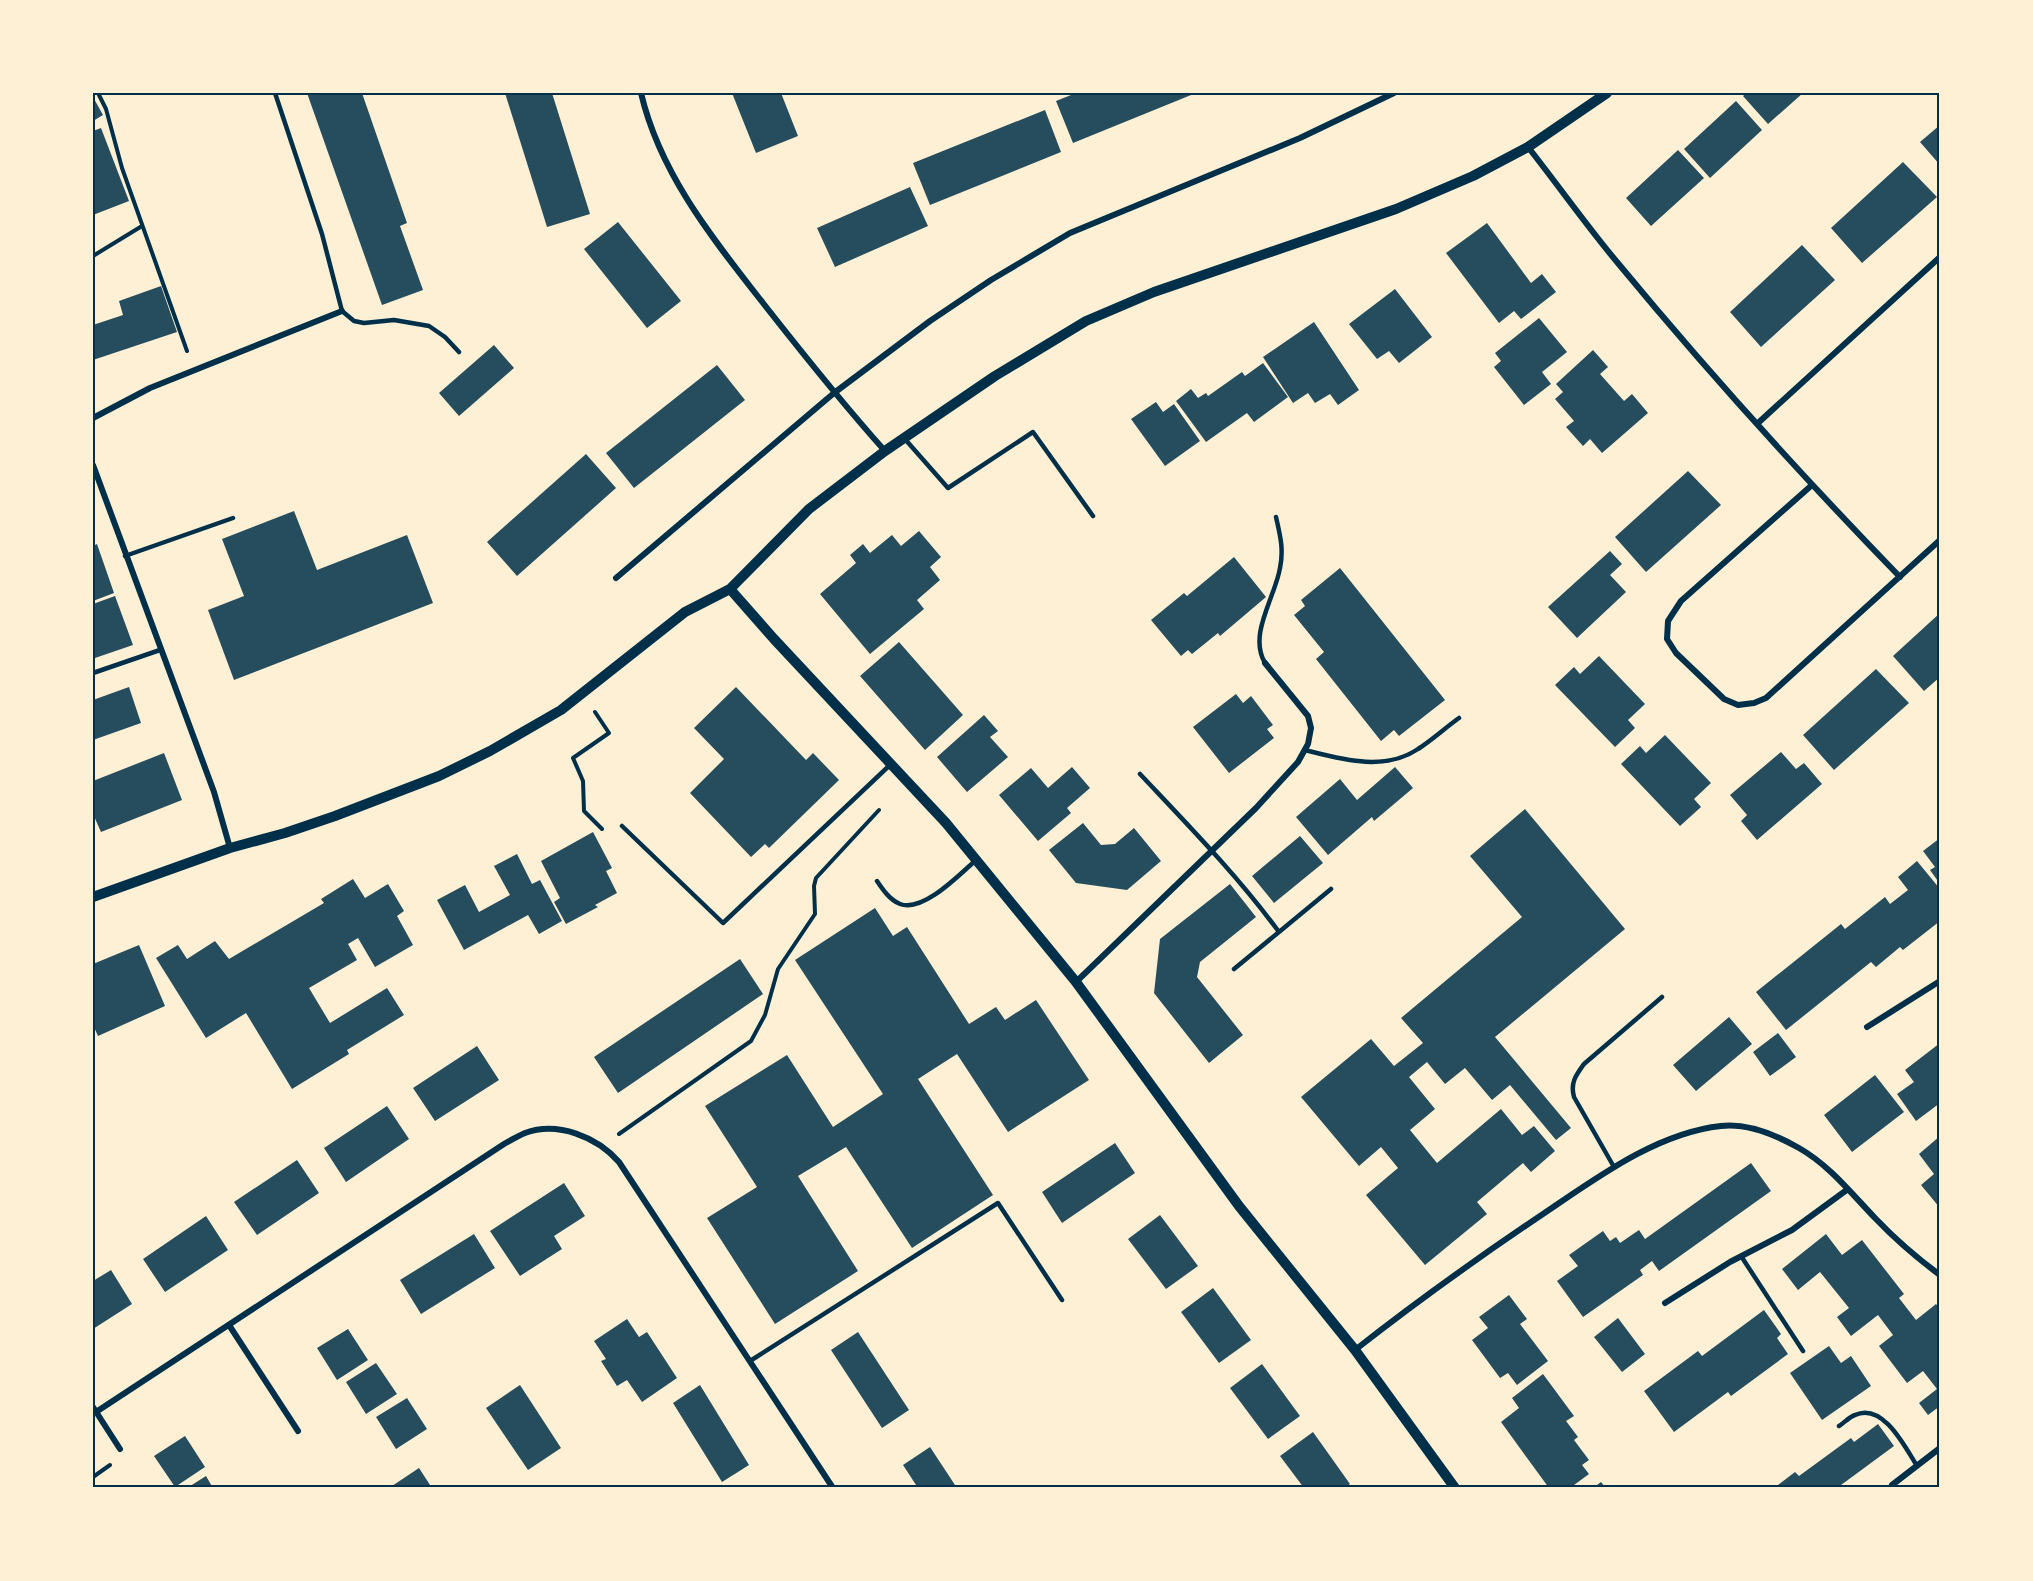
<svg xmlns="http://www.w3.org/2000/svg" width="2033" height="1581" font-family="Georgia,serif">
  <rect width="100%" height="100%" fill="#fdf0d5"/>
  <!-- building -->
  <path fill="#264d5e" d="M307 93H362L407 223 400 226 423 290 382 305Z
    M505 93H552L590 214 547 227Z
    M732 93H781L798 136 756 153Z
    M1076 93H1196L1073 143 1056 101Z
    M1746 93H1803L1768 124 1743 96Z
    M93 97 103 115 93 121Z
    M1736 101 1762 130 1710 178 1684 149Z
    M1045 110 1061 152 930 205 913 163Z
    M1940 125V165L1920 142Z
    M101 128 129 201 93 215V131Z
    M1678 150 1704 178 1651 226 1626 198Z
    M1903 162 1937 197 1862 263 1831 228Z
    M910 187 928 226 835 267 817 228Z
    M618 222 681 301 647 328 584 249Z
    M1487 223 1531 283 1542 274 1556 292 1521 319 1514 311 1499 323 1446 253Z
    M1802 245 1835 280 1761 347 1730 312Z
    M161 286 177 332 93 360V325L123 315 119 301Z
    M1395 289 1432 337 1399 363 1389 351 1377 359 1349 324Z
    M1539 318 1567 352 1542 372 1551 384 1524 405 1494 367 1501 361 1495 353Z
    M1314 322 1359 390 1338 405 1330 394 1315 403 1308 393 1293 403 1263 357Z
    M494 345 514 368 459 416 439 393Z
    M1593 350 1608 367 1600 374 1624 401 1632 394 1648 413 1602 453 1590 439 1583 446 1566 427 1574 421 1555 399 1563 392 1556 384Z
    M1263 363 1288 397 1254 422 1247 413 1206 442 1176 401 1191 389 1198 398 1206 393 1208 396 1242 372 1245 376Z
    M717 365 745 400 634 488 606 453Z
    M1156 402 1163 412 1174 404 1200 441 1165 466 1131 419Z
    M586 454 616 488 517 576 487 542Z
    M1688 471 1721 505 1646 572 1615 537Z
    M294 511 317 570 407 535 433 603 234 680 208 610 244 596 222 539Z
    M919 531 941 557 930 567 940 580 917 600 924 609 870 654 820 594 856 563 850 555 863 544 870 553 892 535 901 546Z
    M97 544 114 593 93 601V546Z
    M1610 551 1622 564 1610 575 1626 592 1577 638 1548 607Z
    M1234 557 1266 597 1220 636 1218 633 1192 654 1188 650 1181 656 1151 620 1184 593 1187 596Z
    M1340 568 1445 700 1399 736 1394 730 1381 741 1316 659 1324 652 1294 615 1305 606 1301 600Z
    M115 596 133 645 95 658 93 652V604Z
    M1940 613V677L1924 691 1893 656Z
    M899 642 963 715 925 750 860 676Z
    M1599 656 1645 704 1628 720 1635 728 1615 747 1555 685 1574 667 1580 674Z
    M1876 669 1909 703 1834 770 1803 735Z
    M129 687 141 723 93 740V700Z
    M736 687 806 760 813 753 839 780 769 848 765 844 751 857 690 793 724 759 694 728Z
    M1236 694 1243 703 1251 696 1273 725 1267 729 1274 738 1229 773 1193 727Z
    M984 715 998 731 990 737 1008 757 967 792 937 757Z
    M1665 735 1711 783 1694 799 1701 807 1680 826 1621 764 1640 746 1646 753Z
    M1781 752 1796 769 1804 763 1822 784 1757 840 1741 821 1747 815 1730 795Z
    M164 753 182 800 101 832 93 814V781Z
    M1072 767 1090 788 1067 808 1071 813 1038 841 999 795 1031 768 1048 788Z
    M1395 767 1413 788 1374 821 1372 817 1328 855 1296 817 1340 779 1357 800Z
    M1525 809 1625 929 1495 1037 1571 1128 1556 1140 1510 1085 1492 1100 1465 1068 1445 1084 1427 1062 1409 1077 1435 1109 1410 1130 1437 1163 1501 1109 1522 1135 1534 1126 1555 1151 1531 1172 1523 1163 1477 1202 1487 1214 1425 1265 1366 1195 1398 1168 1381 1147 1359 1166 1301 1097 1371 1039 1394 1066 1423 1043 1401 1018 1522 917 1470 856Z
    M1083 823 1101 845 1115 844 1134 828 1161 861 1127 890 1076 883 1049 850Z
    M593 832 612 868 606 871 617 893 595 905 598 907 566 924 554 902 560 898 541 861Z
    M1300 836 1323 863 1274 903 1252 876Z
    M1940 838V884L1930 870 1935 867 1923 851Z
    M517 854 532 884 540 880 562 921 539 934 528 915 464 950 437 900 465 885 479 912 510 895 494 866Z
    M1917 861 1940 889V921L1903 950 1900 947 1876 967 1871 962 1786 1030 1756 992 1841 924 1845 929 1885 897 1890 904 1908 890 1898 877Z
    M353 879 365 898 388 884 404 911 397 916 413 945 375 967 358 938 348 944 357 960 309 988 330 1023 387 988 404 1015 347 1050 349 1054 292 1089 246 1013 206 1038 156 958 178 945 187 959 215 941 229 959 324 903 321 899Z
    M1230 884 1256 917 1200 962 1197 977 1243 1035 1209 1063 1154 993 1160 939Z
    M875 908 893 936 907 927 969 1024 996 1007 1005 1020 1036 1000 1089 1080 1008 1132 957 1054 918 1079 993 1195 912 1248 846 1147 798 1176 858 1271 775 1324 707 1218 757 1187 705 1106 787 1055 833 1127 883 1094 795 960Z
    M139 945 165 1006 98 1036 93 1025V964Z
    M740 959 763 994 618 1093 594 1057Z
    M1729 1017 1752 1044 1696 1091 1673 1065Z
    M1778 1033 1796 1057 1770 1076 1753 1052Z
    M1940 1043V1103L1916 1121 1897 1094 1914 1082 1905 1070Z
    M477 1046 499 1080 435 1121 413 1088Z
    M1875 1075 1904 1112 1852 1152 1824 1115Z
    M387 1106 409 1139 346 1182 324 1148Z
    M1940 1136V1208L1921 1185 1934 1174 1919 1154Z
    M1115 1143 1135 1173 1062 1223 1042 1192Z
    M297 1160 319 1193 257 1235 234 1202Z
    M1751 1163 1771 1191 1659 1271 1652 1261 1640 1270 1643 1275 1583 1317 1557 1281 1578 1266 1569 1255 1603 1231 1610 1241 1616 1237 1620 1243 1639 1230 1645 1239Z
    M564 1183 585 1216 554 1236 562 1249 520 1276 490 1231Z
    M1160 1215 1198 1266 1166 1289 1128 1239Z
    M206 1216 228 1250 165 1292 143 1259Z
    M474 1234 495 1268 421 1314 400 1280Z
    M1826 1234 1842 1255 1862 1240 1904 1294 1899 1298 1916 1320 1936 1304 1940 1309V1406L1928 1415 1919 1403 1937 1389 1923 1371 1907 1383 1879 1346 1893 1335 1878 1315 1851 1336 1837 1317 1849 1308 1820 1272 1798 1290 1782 1269Z
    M111 1270 132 1304 93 1329V1281Z
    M1213 1288 1251 1340 1219 1363 1181 1312Z
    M1509 1295 1527 1319 1520 1324 1548 1361 1517 1385 1508 1373 1500 1378 1472 1340 1488 1328 1479 1317Z
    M1764 1310 1781 1334 1777 1338 1788 1354 1731 1396 1728 1392 1674 1432 1644 1391 1698 1351 1702 1356Z
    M1618 1318 1645 1354 1622 1372 1594 1337Z
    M627 1319 639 1337 647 1332 677 1378 642 1402 627 1380 617 1386 601 1361 606 1359 594 1341Z
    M348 1329 368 1360 337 1380 317 1348Z
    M858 1332 909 1410 882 1428 831 1350Z
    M1829 1346 1841 1363 1851 1356 1871 1386 1822 1420 1790 1373Z
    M376 1363 397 1394 366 1414 346 1382Z
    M1262 1364 1300 1416 1268 1439 1230 1388Z
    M1543 1374 1574 1416 1566 1421 1578 1437 1574 1440 1589 1460 1582 1465 1589 1474 1570 1488H1549L1501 1422 1519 1408 1512 1398Z
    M520 1385 561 1448 528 1470 486 1408Z
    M700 1385 749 1465 722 1482 673 1403Z
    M407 1398 427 1429 396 1449 376 1417Z
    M1878 1424 1894 1446 1837 1488H1774L1795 1472 1799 1476 1851 1438 1854 1442Z
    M1313 1432 1350 1484 1344 1488H1304L1280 1456Z
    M185 1436 205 1467 175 1487 154 1456Z
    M930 1447 955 1485 957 1488H918L903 1465Z
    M419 1468 432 1488H389Z
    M206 1476 213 1488H187Z
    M1601 1482 1606 1488H1593Z"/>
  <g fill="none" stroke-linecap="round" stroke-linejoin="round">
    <!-- path -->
    <path stroke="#003049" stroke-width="4" d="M98 93 106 109 122 168 187 351
      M93 256 142 226
      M595 712 609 733 573 758 583 781 584 811 602 829
      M619 1134 751 1041 765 1015 778 969 815 914 814 886 816 878 879 810
      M93 1477 110 1465"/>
    <!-- service -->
    <path stroke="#003049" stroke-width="4.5" d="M275 93 322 234 342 311 354 321 364 323 394 320 429 326 445 337 459 352
      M904 438 948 488 1033 432 1093 516
      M125 556 233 518
      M1265 663C1248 634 1275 598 1280 568 1284 549 1280 535 1276 517
      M93 673 160 650
      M1305 750C1341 759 1384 772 1418 749 1432 740 1445 728 1459 718
      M1140 774C1188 825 1237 875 1279 932L1331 889
      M622 826 723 923 891 764
      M877 881C883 890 890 900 900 904 923 913 960 874 976 860
      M1234 969 1279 932
      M1614 1167 1574 1097C1570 1083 1576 1075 1584 1064L1662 997
      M1741 1256 1803 1351
      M750 1361 998 1203 1062 1300
      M1839 1426C1844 1423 1849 1417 1855 1415 1883 1402 1905 1447 1917 1466"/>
    <!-- minor -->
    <path stroke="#003049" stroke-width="6" d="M641 93C660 174 713 239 763 303 803 354 842 403 885 451
      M1528 147C1558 185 1586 225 1617 262 1707 371 1802 476 1900 577
      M93 418 150 388 342 311
      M1758 423 1940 257
      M93 465 214 792 230 848
      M1812 485 1681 601 1668 621 1667 639 1676 653 1724 699 1738 705 1754 703 1766 698 1940 540
      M616 578 834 393 930 321 991 280 1070 233 1300 138 1394 93
      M1076 982 1256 808 1298 762 1308 744 1311 728 1308 716 1265 663
      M1867 1027 1940 981
      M1665 1303 1730 1262 1792 1230 1848 1189
      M229 1325 298 1431
      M1355 1350C1416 1302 1479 1257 1543 1214 1595 1179 1656 1133 1721 1126 1747 1123 1776 1135 1799 1148 1829 1165 1851 1193 1875 1218 1895 1239 1917 1258 1940 1275
      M93 1407 120 1449
      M96 1412 504 1144C511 1140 518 1136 525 1133 558 1121 597 1137 619 1162L833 1488
      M1894 1488 1892 1485 1940 1448"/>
    <!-- tertiary -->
    <path stroke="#003049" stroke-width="10" d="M730 589 774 639 946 823 1076 982 1239 1206 1355 1350 1455 1488
      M93 897 230 848 285 833 335 816 439 776 490 751 561 710 685 612 730 589 809 509 885 451 995 376 1086 321 1154 292 1396 209 1473 176 1528 147 1607 93"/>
  </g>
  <!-- border -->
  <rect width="2033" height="1581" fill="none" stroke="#fdf0d5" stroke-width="189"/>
  <rect x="94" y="94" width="1844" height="1392" fill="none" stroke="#003049" stroke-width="2"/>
</svg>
